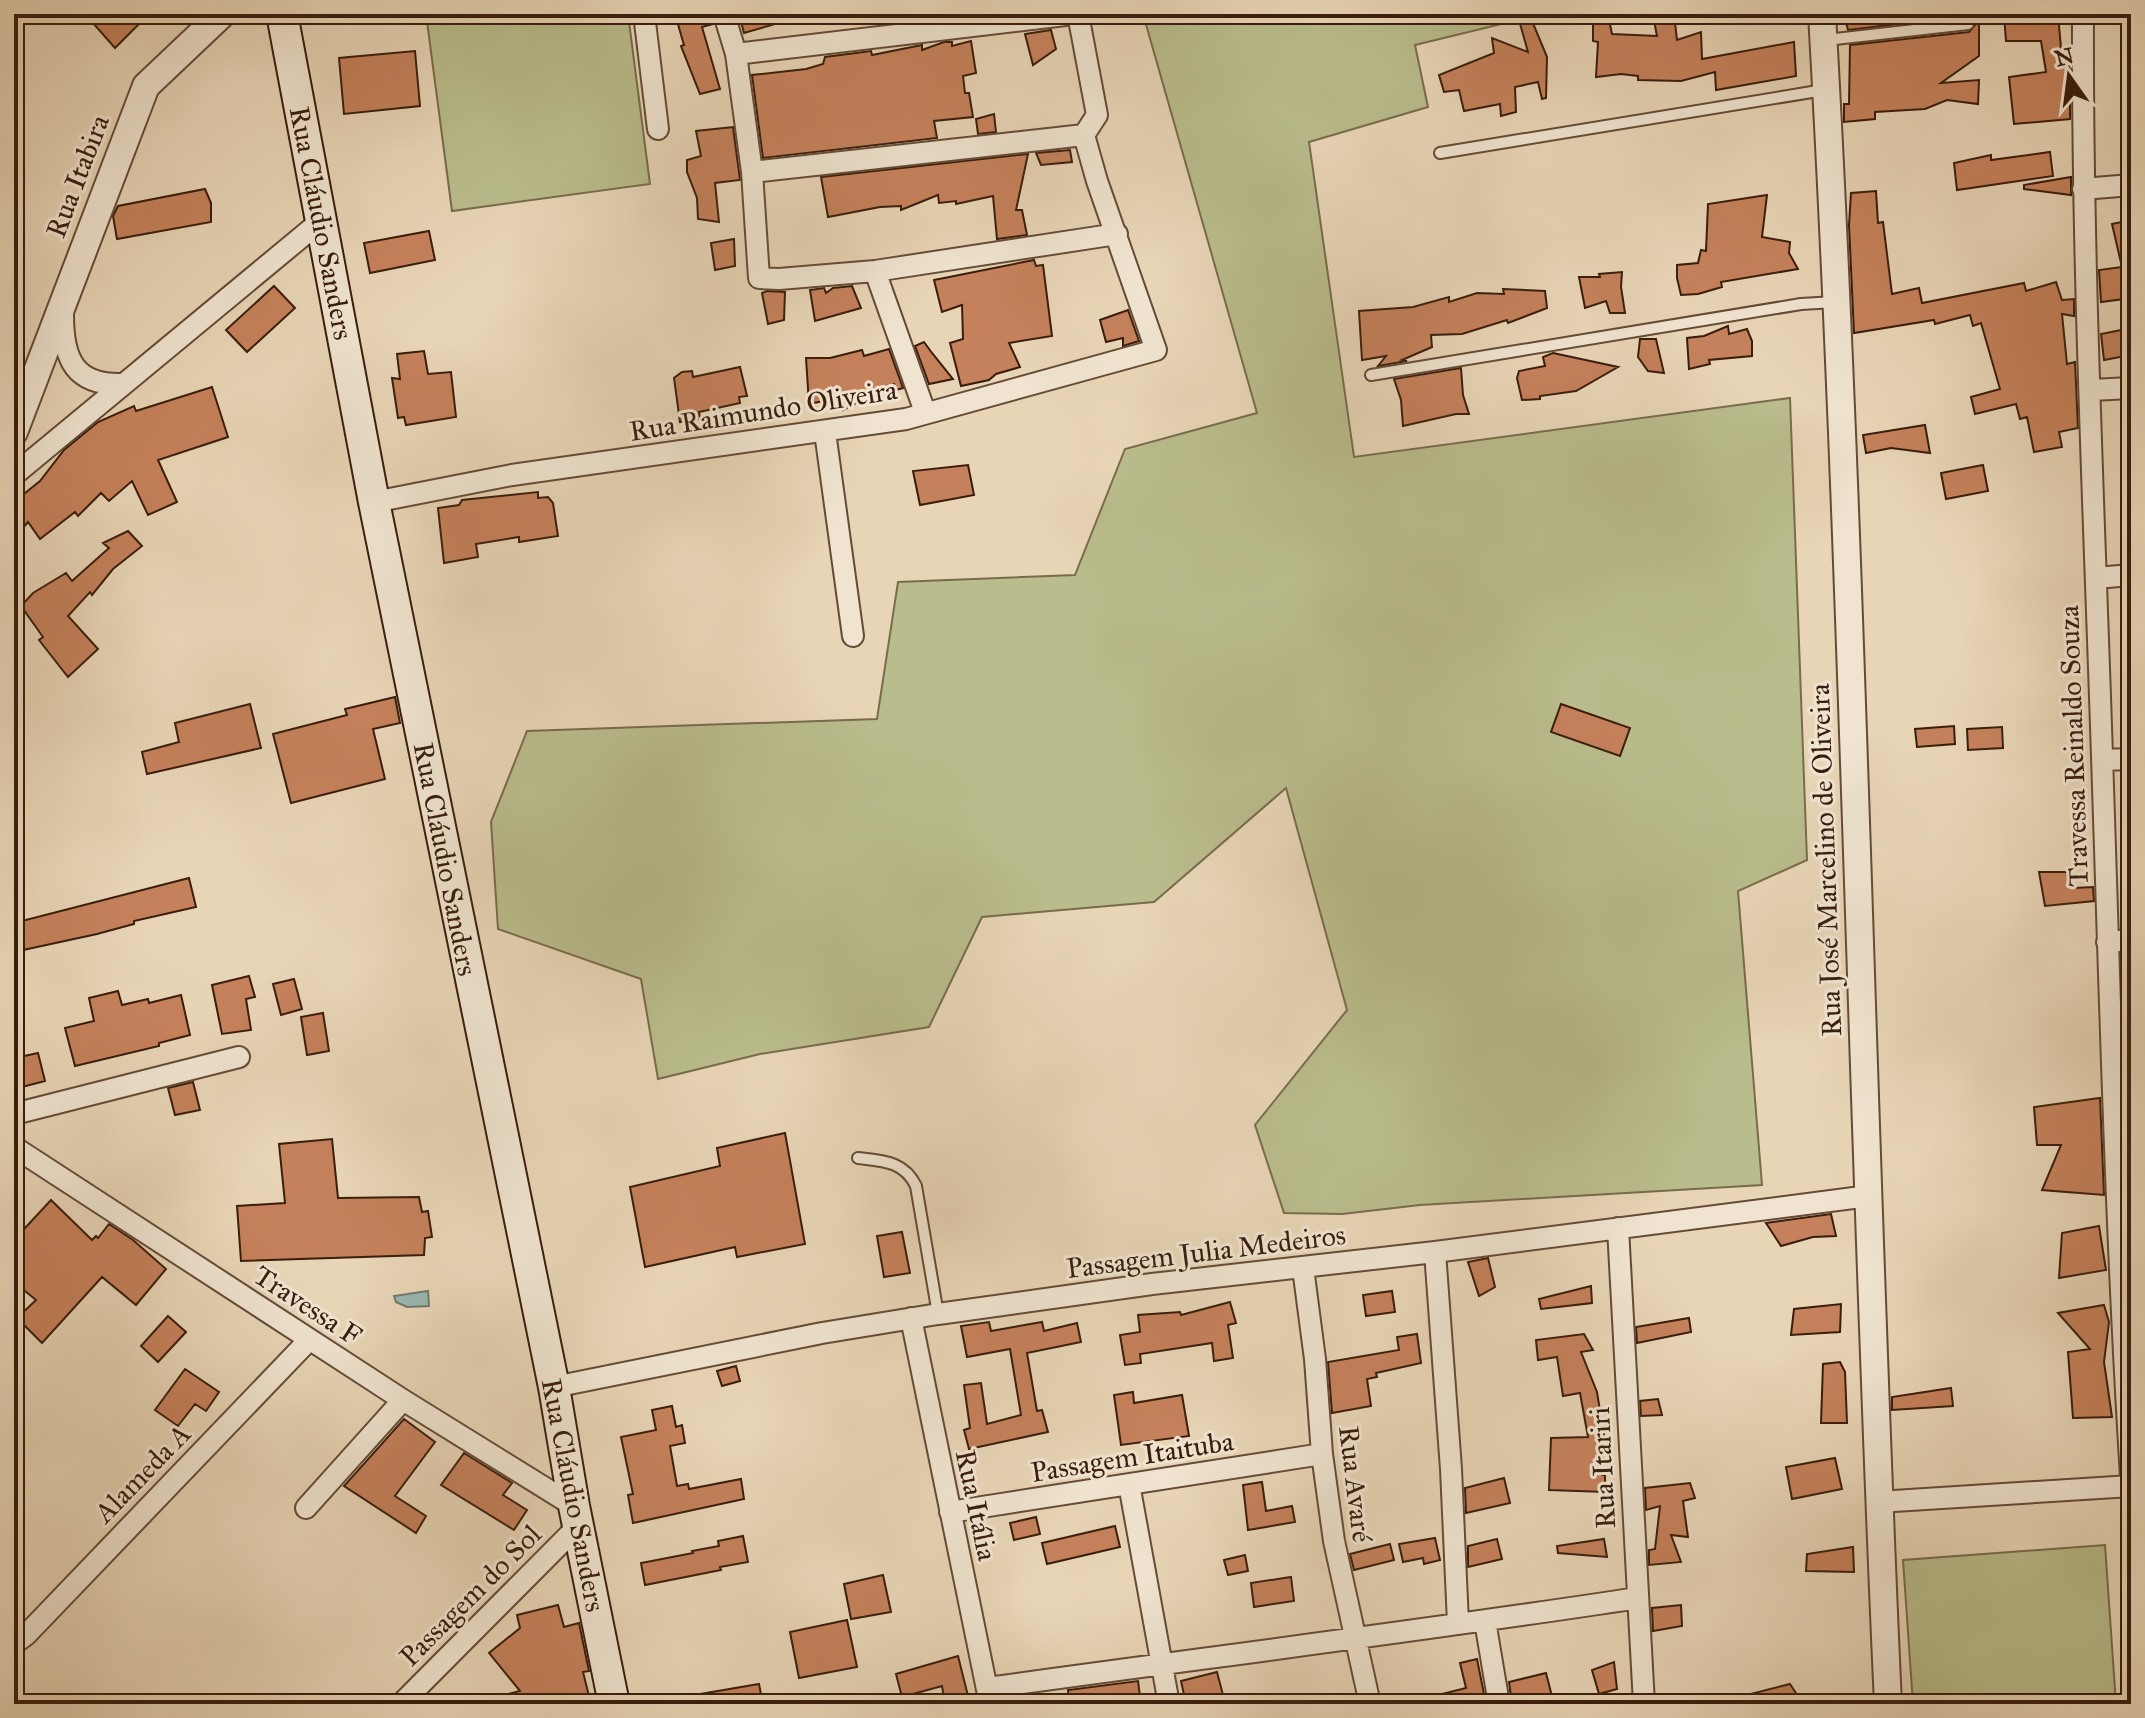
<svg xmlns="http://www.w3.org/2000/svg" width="2145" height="1718" font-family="'IM FELL Great Primer',serif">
  <rect width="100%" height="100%" fill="#e8d5b6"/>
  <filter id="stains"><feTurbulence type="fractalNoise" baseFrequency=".0025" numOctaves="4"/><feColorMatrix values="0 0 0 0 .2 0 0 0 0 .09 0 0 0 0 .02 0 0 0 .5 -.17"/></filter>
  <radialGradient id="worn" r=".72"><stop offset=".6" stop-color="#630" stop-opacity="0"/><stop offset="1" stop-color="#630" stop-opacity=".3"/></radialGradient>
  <!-- green -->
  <path fill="#b9bc8c" stroke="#796c4c" stroke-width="2" d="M426 14H628L650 184 452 211Z
    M1143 14H1542L1415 45 1428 107 1309 142 1354 457 1790 398 1807 860 1738 891 1762 1185 1420 1205 1342 1214 1284 1213 1255 1125 1347 1010 1286 788 1154 902 982 917 929 1027 760 1054 658 1079 641 979 498 929 491 822 527 731 877 719 898 582 1075 575 1125 449 1257 413Z
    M2105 1545 2116 1704H1913L1903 1560Z"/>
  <!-- water -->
  <path fill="#97b8b1" stroke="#717a6f" stroke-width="2" d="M428 1291 429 1306 407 1307 396 1302 394 1296Z"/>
  <!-- building -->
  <path fill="#c5815b" stroke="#391d0d" stroke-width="2" d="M85 14H149L115 48Z
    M675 14H711L713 24 702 27 720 89 700 94 681 46 684 45Z
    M739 14H752L782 22 744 33Z
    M1674 14 1677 40 1701 32 1702 59 1794 42 1796 76 1716 90 1715 72 1681 81 1638 80V76L1621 74 1596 77 1598 42 1593 41V19L1608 15 1612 34 1657 36 1653 16Z
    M1844 14H1979V56L1941 83 1979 80 1978 104 1947 100 1925 109 1875 112V119L1844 122V104H1849L1850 45 1969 32 1976 24 1974 19 1967 16 1848 30Z
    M2004 14H2058L2061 48 2065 47 2070 70V119L2014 124 2009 77 2046 72 2041 41H2006Z
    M1530 16 1547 57 1546 98 1542 99 1538 82 1515 87 1516 112 1501 116 1500 104 1464 111 1459 90 1444 92 1439 75 1494 53 1492 38 1528 52 1519 20Z
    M1051 30 1056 49 1033 65 1025 34Z
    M971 41 976 73 963 76 965 93H969L973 117 934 121 937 138 763 158 752 75 806 69 823 64 825 57 871 51 872 55 922 45V50L944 42H952V46Z
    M415 51 420 106 344 114 339 58Z
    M994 114 996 132 978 134 976 119Z
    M733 127 740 180 715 183 719 222 698 219 697 198 687 172V160L701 156 696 131Z
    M1070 150 1072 162 1041 165 1036 153Z
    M2050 152 2053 176 1957 190 1954 163 1991 155V160Z
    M1028 154 1016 210H1022L1027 235 997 239 993 196 956 204V201L939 203 938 195 901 210V206L880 207 828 217 821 177Z
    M2071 177V195L2024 189V185Z
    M205 189 211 203V222L117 239 113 216 118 206Z
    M1876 191 1878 223 1883 222 1892 294 1919 288 1922 303 2024 283 2026 291 2056 282 2062 300 2074 299V316L2062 314 2067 364 2075 362 2078 428 2059 432 2062 447 2034 452 2027 417 2020 419 2016 404 1975 414 1971 397 2000 389 1981 323 1973 326 1970 315 1935 324 1934 320 1854 333 1849 225 1851 193Z
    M1767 195 1762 237 1790 242 1789 253 1798 269 1721 282 1722 287 1698 294 1681 295 1677 278V265L1698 263 1701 250 1706 251 1708 204Z
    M2131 220V298L2101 302 2099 270 2122 267 2112 224Z
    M429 231 435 260 370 273 364 243Z
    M734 239 735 266 715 270 711 243Z
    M1034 260 1036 266 1043 265 1052 336 1009 343 1020 367 996 374 989 380 961 386 950 343 963 339 962 305 942 312 934 280Z
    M1622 272 1621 287 1625 313H1610L1606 301 1585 308 1579 277H1600L1599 274Z
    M274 286 295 308 247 352 226 330Z
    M852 286 861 308 815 321 810 290 824 288 826 293 833 288Z
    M1503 289 1545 291 1547 308 1508 323 1507 320 1462 334 1431 335 1432 347 1402 360 1407 361 1378 366 1386 356 1362 360 1359 311 1413 307 1449 297V302L1477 293 1504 294Z
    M767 291 785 292 784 320 768 324 762 293Z
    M1128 310 1139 341 1123 346V338L1106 342 1100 320Z
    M1728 326 1729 334 1747 329 1752 341V356L1709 360 1710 364 1689 369 1687 338 1704 336Z
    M2131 328V355L2104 360 2101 334Z
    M1640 339H1656L1664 373 1648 371 1638 357Z
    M924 342 932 353 953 379 929 384 915 346Z
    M889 349 903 388 896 390 894 384 857 400 858 402 843 410 838 398 809 404 806 358H830L862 350 864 356Z
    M424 351 428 374 451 372 456 417 406 425 404 417 398 418 392 378 400 379 397 354Z
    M1553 353 1618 367 1576 391 1540 396V399L1522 400 1517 378 1519 371 1545 366 1543 357Z
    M740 367 747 396 739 397 740 403 699 412 700 419 680 422 674 378 682 372 692 371 693 377Z
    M1461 368 1463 395 1469 414H1456L1403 426 1401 400 1394 379Z
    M212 387 228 437 158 460 177 502 148 515 132 481 109 501 101 493 78 516 75 512 40 539 28 522 14 539V502L40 481 64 450 98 422 134 406 136 411Z
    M1925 425 1930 453 1891 448 1866 453 1863 435Z
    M968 465 974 495 920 505 913 471Z
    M1983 465 1988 491 1946 499 1941 473Z
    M538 492V498L548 497 553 503 558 536 519 542V537L476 544 478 557 444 563 438 508 459 505 462 500Z
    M128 531 142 546 113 569 92 595 90 592 68 616 98 649 68 677 39 640 43 637 21 606 33 593 66 573 72 581 109 548 103 543Z
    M395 697 400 723 373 729 385 779 291 803 273 734 347 715 345 709Z
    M250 704 261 748 147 774 142 752 179 742 175 723Z
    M1561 704 1630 728 1620 756 1551 732Z
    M1954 726 1955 744 1917 747 1915 729Z
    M2002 727 2003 748 1968 750 1967 729Z
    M2039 872H2070L2074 888 2093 887 2094 901 2045 906Z
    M189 878 196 907 134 921V924L97 934 14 952V923Z
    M249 976 255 997 246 999 251 1030 222 1034 212 985Z
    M294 979 302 1009 281 1015 273 984Z
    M118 991 122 1005 148 999 149 1003 181 995 190 1035 159 1043V1046L75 1066 65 1028 94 1021 89 998Z
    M323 1013 329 1051 307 1055 301 1017Z
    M38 1053 45 1081 22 1087 15 1058Z
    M193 1082 200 1110 175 1115 168 1088Z
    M2100 1098 2104 1195 2042 1190 2061 1145H2037L2034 1107Z
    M785 1133 805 1244 737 1257 735 1247 645 1267 630 1187 720 1166 717 1148Z
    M332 1139 338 1198 419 1197 422 1212 428 1211 432 1237 425 1238 424 1255 241 1261 237 1206 285 1203 279 1144Z
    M51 1200 92 1240 96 1236 98 1238 109 1224 133 1240 166 1269 136 1305 102 1277 42 1343 17 1318 36 1300 14 1282V1240Z
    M1831 1214 1836 1236 1813 1237 1781 1246 1766 1223Z
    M2099 1226 2106 1270 2059 1278 2062 1233Z
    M902 1232 910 1273 884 1277 877 1236Z
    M1488 1258 1495 1287 1479 1296 1468 1262Z
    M1591 1286 1592 1303 1541 1309 1539 1299Z
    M1392 1291 1395 1312 1366 1316 1363 1295Z
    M1230 1302 1236 1323 1228 1325 1233 1358 1214 1361 1212 1343 1140 1354 1141 1363 1125 1365 1120 1335 1140 1332 1138 1315 1180 1312 1181 1315Z
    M1841 1304 1840 1332 1791 1335 1794 1309Z
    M2104 1305 2109 1322 2104 1362 2112 1417 2073 1418 2068 1352 2090 1349 2058 1313Z
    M168 1316 186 1332 158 1362 141 1346Z
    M1689 1318 1691 1332 1637 1343 1636 1327Z
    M989 1322 991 1331 1042 1322 1044 1331 1077 1323 1081 1342 1027 1353 1037 1411 1042 1410 1048 1432 969 1449 964 1430 970 1428 964 1385 981 1383 987 1424 1021 1415 1010 1349 967 1357 961 1326Z
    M1417 1334 1421 1363 1376 1373 1377 1377 1367 1379 1371 1406 1332 1413 1328 1362 1399 1350 1397 1337Z
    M1584 1334 1593 1350 1581 1352 1597 1392 1604 1435 1602 1475H1605V1492L1549 1490 1551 1438 1588 1437 1580 1393 1563 1396 1557 1357 1538 1360 1536 1340Z
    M1840 1362 1845 1372 1847 1423H1821L1823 1364Z
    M736 1366 740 1381 722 1386 717 1371Z
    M185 1369 219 1392 206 1411 195 1404 178 1426 155 1410Z
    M1951 1388 1953 1406 1892 1410V1397Z
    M1133 1392 1134 1403 1182 1395 1189 1436 1121 1445 1114 1395Z
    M1658 1399 1662 1415 1641 1416 1640 1401Z
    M672 1406 676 1427 682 1425 685 1443 670 1446 677 1486 688 1484 689 1489 741 1479 744 1499 633 1523 628 1495 633 1494 621 1437 656 1430 652 1410Z
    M404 1419 435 1442 395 1496 426 1516 416 1533 344 1486Z
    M464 1453 512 1483 503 1495 527 1510 514 1530 441 1485Z
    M1835 1458 1842 1489 1792 1499 1786 1467Z
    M1504 1478 1510 1503 1466 1513 1465 1488Z
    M1262 1482 1266 1511 1292 1506 1295 1522 1248 1530 1243 1485Z
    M1690 1483 1695 1498 1683 1501 1688 1537 1671 1535 1681 1562 1649 1565V1550L1655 1549 1660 1506 1646 1510 1645 1488Z
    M1036 1517 1040 1534 1014 1540 1010 1523Z
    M1115 1526 1120 1547 1047 1564 1042 1543Z
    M743 1536 748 1562 720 1567 721 1570 645 1585 641 1563 693 1553 692 1551 719 1546 718 1541Z
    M1435 1538 1440 1560 1424 1564 1423 1558 1403 1562 1399 1544Z
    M1497 1539 1502 1559 1468 1567V1546Z
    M1604 1539 1607 1557 1558 1553 1557 1546Z
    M1390 1544 1394 1560 1354 1570 1350 1554Z
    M1853 1547 1854 1572 1806 1571 1807 1554Z
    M1245 1555 1248 1571 1228 1575 1224 1560Z
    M883 1575 891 1612 851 1619 844 1584Z
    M1291 1577 1294 1601 1254 1607 1251 1583Z
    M558 1605 564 1627 579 1623 589 1671 583 1672 591 1704H493L492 1698 520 1691 489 1653 520 1628 517 1615Z
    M1681 1605 1682 1626 1653 1631 1652 1608Z
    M847 1620 857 1667 799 1678 790 1632Z
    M958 1656 970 1704H945L942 1686 902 1697 896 1674Z
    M1477 1659 1486 1704H1427L1426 1698 1466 1688 1460 1663Z
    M1614 1662 1617 1689 1599 1694 1592 1670Z
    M1217 1672 1223 1695 1186 1704 1181 1681Z
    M1546 1673 1554 1704H1512L1509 1682Z
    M1138 1681 1141 1704H1069L1068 1690Z
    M759 1684 763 1704H695L694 1695Z
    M1790 1684 1803 1704H1736L1735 1698Z"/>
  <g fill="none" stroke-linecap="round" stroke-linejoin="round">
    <defs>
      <path id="service" d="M1826 40 1968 24
        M1440 153 1824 90
        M1371 375 1801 304 1835 302
        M858 1158C883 1161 904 1161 916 1186L938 1314"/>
      <path id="minor" d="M644 14 658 129
        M724 14 736 54 752 172 759 278 779 279 875 271 1117 234
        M2083 14C2082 262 2094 509 2102 756 2110 997 2116 1237 2131 1477
        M736 54 1074 14
        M752 172 1084 135
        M2083 189 2131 185
        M875 271 925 412
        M63 315C63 360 75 386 124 384
        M2091 390 2131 388
        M825 432 853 636
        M14 475 322 220
        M374 502 512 475 906 419 1156 350 1097 181 1084 135 1097 115 1078 14
        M2096 578 2131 575
        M2102 760 2131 759
        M2107 942 2131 940
        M14 1114 239 1057
        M14 1147 403 1400 574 1506
        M1618 1228 1644 1704
        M1435 1252 1451 1469 1458 1623
        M1303 1268 1315 1359 1322 1454 1334 1541 1370 1704
        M911 1318 990 1704
        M554 1387 822 1333 938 1314 1152 1284 1435 1252 1869 1196
        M1129 1484 1169 1704
        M1878 1502 2131 1486
        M306 1508 403 1400
        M950 1512 1322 1454
        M1485 1621 1499 1704
        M14 1644 26 1635 309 1340
        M987 1688C1204 1658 1421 1631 1638 1598
        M401 1704 578 1526"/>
      <path id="tertiary" d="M1822 14C1854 577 1862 1141 1888 1704
        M14 432 146 86 222 14"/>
      <path id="secondary" d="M282 14 374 502 554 1387 574 1506 614 1704"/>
    </defs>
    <!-- service casing -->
    <use href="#service" stroke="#654b37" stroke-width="14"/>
    <!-- minor casing -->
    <use href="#minor" stroke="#654b37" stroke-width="24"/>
    <!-- tertiary casing -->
    <use href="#tertiary" stroke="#654b37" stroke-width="30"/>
    <!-- secondary casing -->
    <use href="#secondary" stroke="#391d0d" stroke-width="34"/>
    <!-- service -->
    <use href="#service" stroke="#f0e4d0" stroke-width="10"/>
    <!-- minor -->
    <use href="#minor" stroke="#f0e4d0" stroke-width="20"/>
    <!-- tertiary -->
    <use href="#tertiary" stroke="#f0e4d0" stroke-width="26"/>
    <!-- secondary -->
    <use href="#secondary" stroke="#f0e4d0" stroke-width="30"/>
  </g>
  <g text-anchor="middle" stroke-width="6" stroke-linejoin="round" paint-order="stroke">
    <!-- street labels -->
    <g font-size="28" fill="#391d0d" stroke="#f0e4d0">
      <text transform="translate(77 176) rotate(-69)" y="10">Rua Itabira</text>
      <text transform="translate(322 223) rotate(79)" y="10">Rua Cláudio Sanders</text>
      <text transform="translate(763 410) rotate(-9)" y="10">Rua Raimundo Oliveira</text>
      <text transform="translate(2073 746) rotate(-92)" y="10">Travessa Reinaldo Souza</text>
      <text transform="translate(446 859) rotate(79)" y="10">Rua Cláudio Sanders</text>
      <text transform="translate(1825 860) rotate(-92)" y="10">Rua José Marcelino de Oliveira</text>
      <text transform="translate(1206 1251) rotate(-7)" y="10">Passagem Julia Medeiros</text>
      <text transform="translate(308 1305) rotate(33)" y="10">Travessa F</text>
      <text transform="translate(1132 1456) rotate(-9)" y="10">Passagem Itaituba</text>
      <text transform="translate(1602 1468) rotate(-93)" y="10">Rua Itariri</text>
      <text transform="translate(142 1473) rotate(-46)" y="10">Alameda A</text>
      <text transform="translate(1356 1484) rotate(83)" y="10">Rua Avaré</text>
      <text transform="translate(574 1495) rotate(79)" y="10">Rua Cláudio Sanders</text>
      <text transform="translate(977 1505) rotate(78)" y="10">Rua Itália</text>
      <text transform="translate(470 1595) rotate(-45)" y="10">Passagem do Sol</text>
    </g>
  </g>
  <!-- margin -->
  <rect width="2145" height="1718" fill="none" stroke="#e8d5b6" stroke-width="48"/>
  <rect x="16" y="16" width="2113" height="1686" fill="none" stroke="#391d0d" stroke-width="4"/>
  <rect x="24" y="24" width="2097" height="1670" fill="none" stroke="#391d0d" stroke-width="2"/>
  <!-- north arrow -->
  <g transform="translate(2069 76) rotate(346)" stroke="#f0e4d0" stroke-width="6" paint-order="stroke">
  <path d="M0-6L14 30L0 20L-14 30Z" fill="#391d0d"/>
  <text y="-12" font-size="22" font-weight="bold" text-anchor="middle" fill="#391d0d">N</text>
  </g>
  <rect width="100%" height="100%" filter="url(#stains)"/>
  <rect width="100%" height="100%" fill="url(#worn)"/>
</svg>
